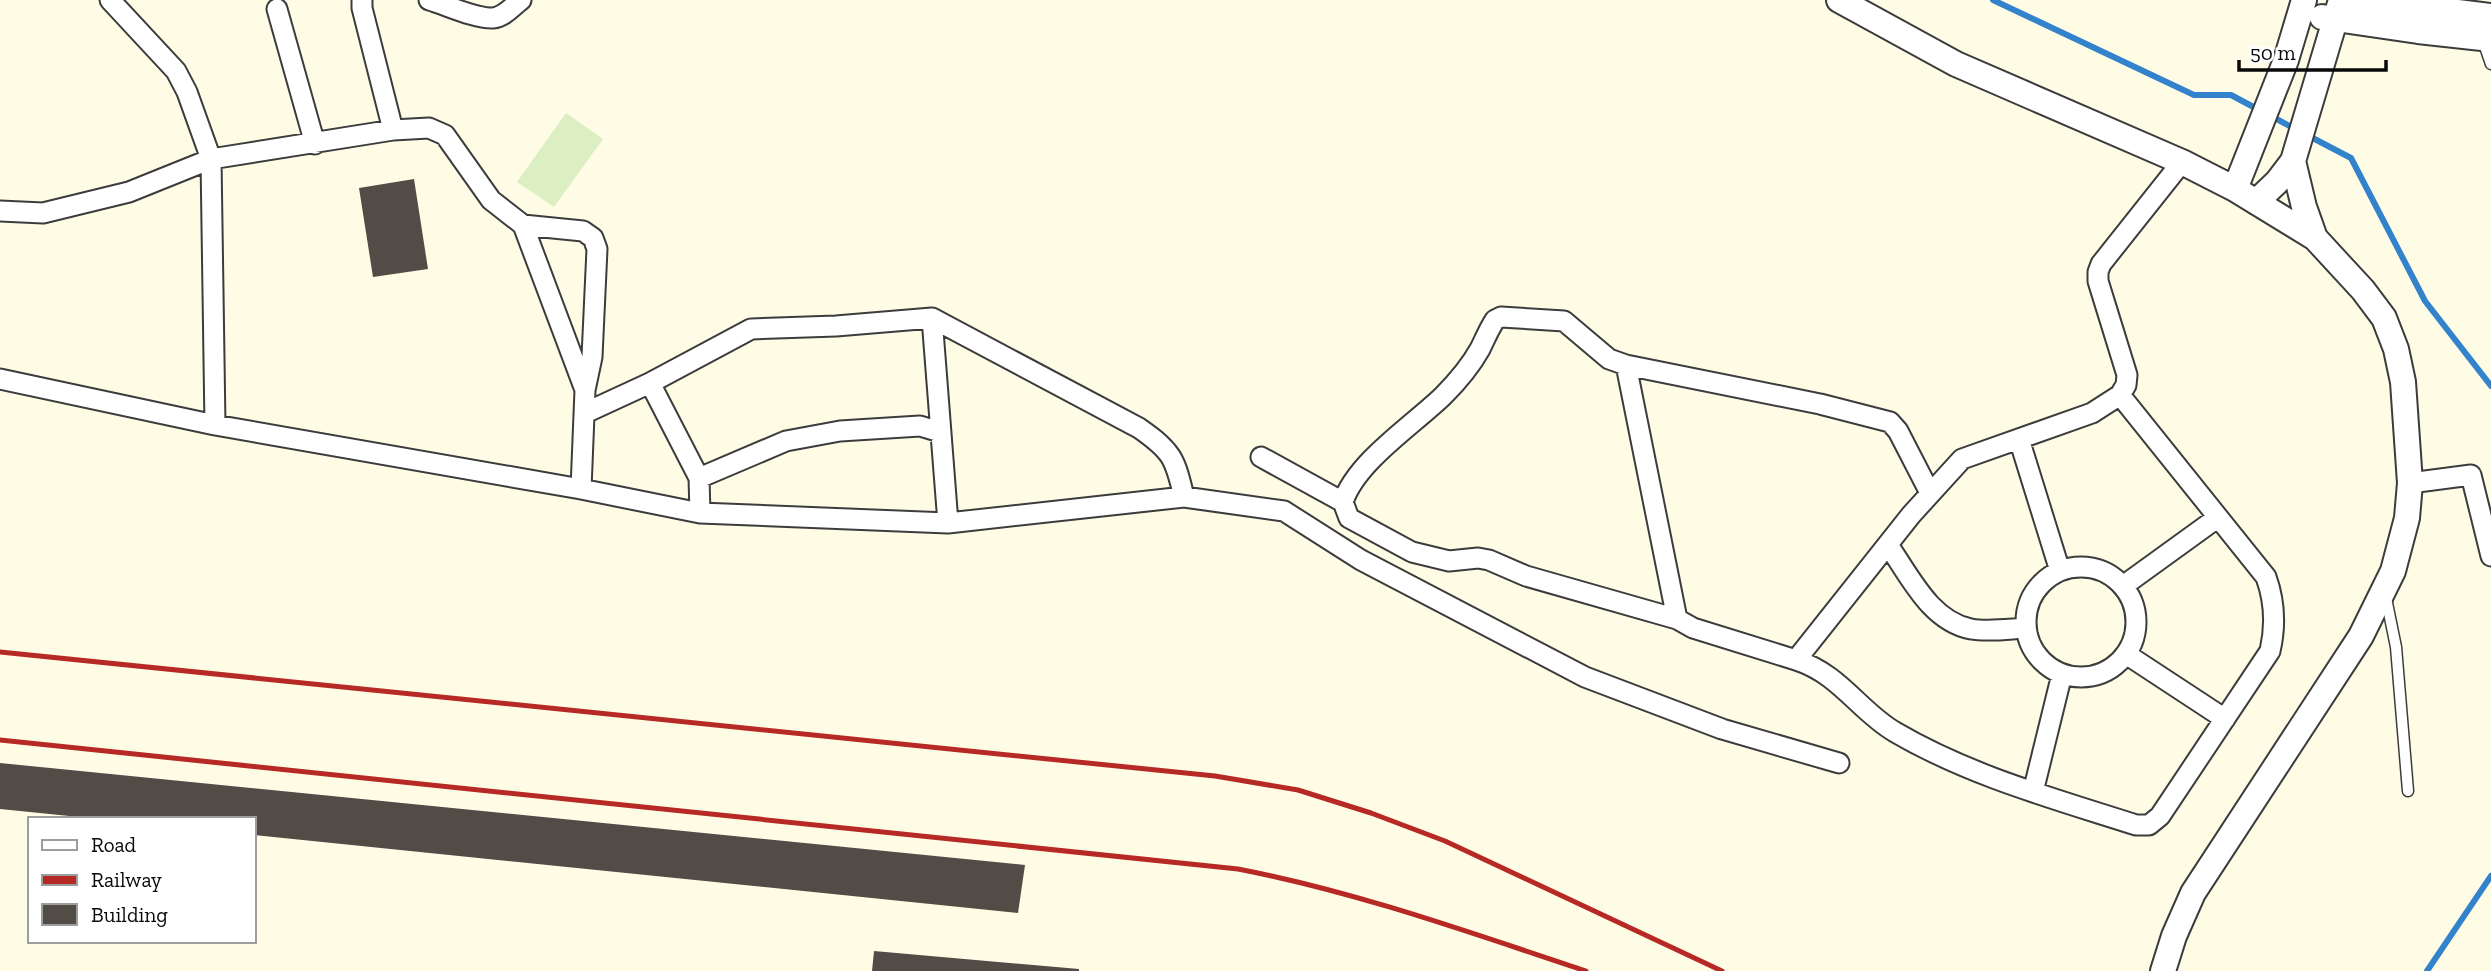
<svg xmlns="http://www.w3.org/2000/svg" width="2491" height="971" font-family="'Zilla Slab',serif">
  <rect width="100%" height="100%" fill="#fffce6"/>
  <!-- pitch -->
  <path fill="#dcefc3" d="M566 113 603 139 554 207 517 182Z"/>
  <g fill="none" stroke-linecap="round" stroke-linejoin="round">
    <!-- stream -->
    <path stroke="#3382cc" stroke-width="6" d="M1993 0 2194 95H2231L2261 111
      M2271 116 2295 129
      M2305 134 2351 158 2425 301 2491 386
      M2427 971 2491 876"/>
  </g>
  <!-- building -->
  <path fill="#524c46" d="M414 179 428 269 373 277 359 188Z
    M0 763 1025 865 1018 913 254 835V819H99L0 809Z
    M874 951 1079 969V971H872Z"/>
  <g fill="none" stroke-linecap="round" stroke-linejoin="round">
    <defs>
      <path id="service" d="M2482 38 2491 64
        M2386 598 2396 647 2408 791"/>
      <path id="minor" d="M110 0 176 71 187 92 211 159 215 425
        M362 0V8L393 130
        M429 0C446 5 476 19 493 18 504 17 513 6 521 0
        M277 9 315 144
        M0 211 43 213 129 192 211 159 393 130 429 128 445 135 491 200 523 225 585 390 581 489
        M523 225 583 231 593 238 597 249 592 357 585 390
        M932 318 948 523
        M1626 365 1677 619
        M0 379 215 425 581 489 700 513 948 523 1184 497 1284 511 1361 560 1585 677 1722 729 1839 763
        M2120 395 2092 413 1962 459 1911 515 1796 660C1840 674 1859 711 1895 732 1970 776 2055 799 2136 825H2149L2160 816 2270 651C2276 625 2275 602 2266 577L2120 395 2126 385 2127 375 2098 281V272L2101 264 2182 162
        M585 413 650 383
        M2019 439 2060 571
        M1261 457 1343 502
        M699 478 786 441 840 431 920 426 940 432
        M2410 483 2471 475 2491 556
        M700 513 699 478 650 383 751 329 836 326 932 318 1139 428C1172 451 1175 458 1184 497
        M1888 545C1910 576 1930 621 1971 629 1988 632 2008 629 2026 628
        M2026 622a55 55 0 1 1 110 0a55 55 0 1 1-110 0Z
        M2123 586 2217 518
        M2126 654 2225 719
        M1796 660 1693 628 1677 619 1526 576 1489 560 1478 558 1449 561 1412 552 1349 518 1343 502C1356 462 1413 425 1443 396 1456 383 1471 365 1480 349 1485 339 1489 329 1495 320L1501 317 1564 321 1609 359 1626 365 1820 404 1890 422 1898 431 1930 493
        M2033 792 2062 674"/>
      <path id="tertiary" d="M1839 0 1956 64 2182 162 2235 189 2315 238 2363 290 2384 318 2396 349 2403 382 2410 483 2407 518 2393 571 2361 636 2193 893 2174 936 2163 971
        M2359 0 2491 16
        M2322 17 2418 31 2491 39
        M2293 161 2304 207 2315 238
        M2235 189 2286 60 2304 0
        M2256 202 2277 182 2293 161 2341 0"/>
    </defs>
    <!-- service casing -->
    <use href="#service" stroke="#3c3c3c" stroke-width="13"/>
    <!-- minor casing -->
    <use href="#minor" stroke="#3c3c3c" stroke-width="23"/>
    <!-- tertiary casing -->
    <use href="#tertiary" stroke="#3c3c3c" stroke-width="28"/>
    <!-- service -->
    <use href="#service" stroke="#fff" stroke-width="10"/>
    <!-- minor -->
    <use href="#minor" stroke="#fff" stroke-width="19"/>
    <!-- tertiary -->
    <use href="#tertiary" stroke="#fff" stroke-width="24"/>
    <!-- rail -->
    <path stroke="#b72924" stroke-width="5" d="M0 652 1215 776 1298 790 1371 813 1445 841 1722 971
      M0 740 1238 869C1357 892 1471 933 1586 971"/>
  </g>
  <!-- legend -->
  <rect x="28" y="817" width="228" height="126" fill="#ffffff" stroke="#9d9d9d" stroke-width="2"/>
  <rect x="42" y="840" width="35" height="10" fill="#ffffff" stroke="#9d9d9d" stroke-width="2"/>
  <text x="91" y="852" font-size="21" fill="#090909">Road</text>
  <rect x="42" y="875" width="35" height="10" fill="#b72924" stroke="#9d9d9d" stroke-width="2"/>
  <text x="91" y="887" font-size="21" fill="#090909">Railway</text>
  <rect x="42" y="904" width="35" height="21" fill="#524c46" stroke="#9d9d9d" stroke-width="2"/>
  <text x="91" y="922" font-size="21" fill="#090909">Building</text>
  <!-- scale -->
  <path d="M2239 60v10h147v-10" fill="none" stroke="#090909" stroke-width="3.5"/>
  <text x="2250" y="60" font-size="21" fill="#090909" stroke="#ffffff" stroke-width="5" paint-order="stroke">50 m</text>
</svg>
